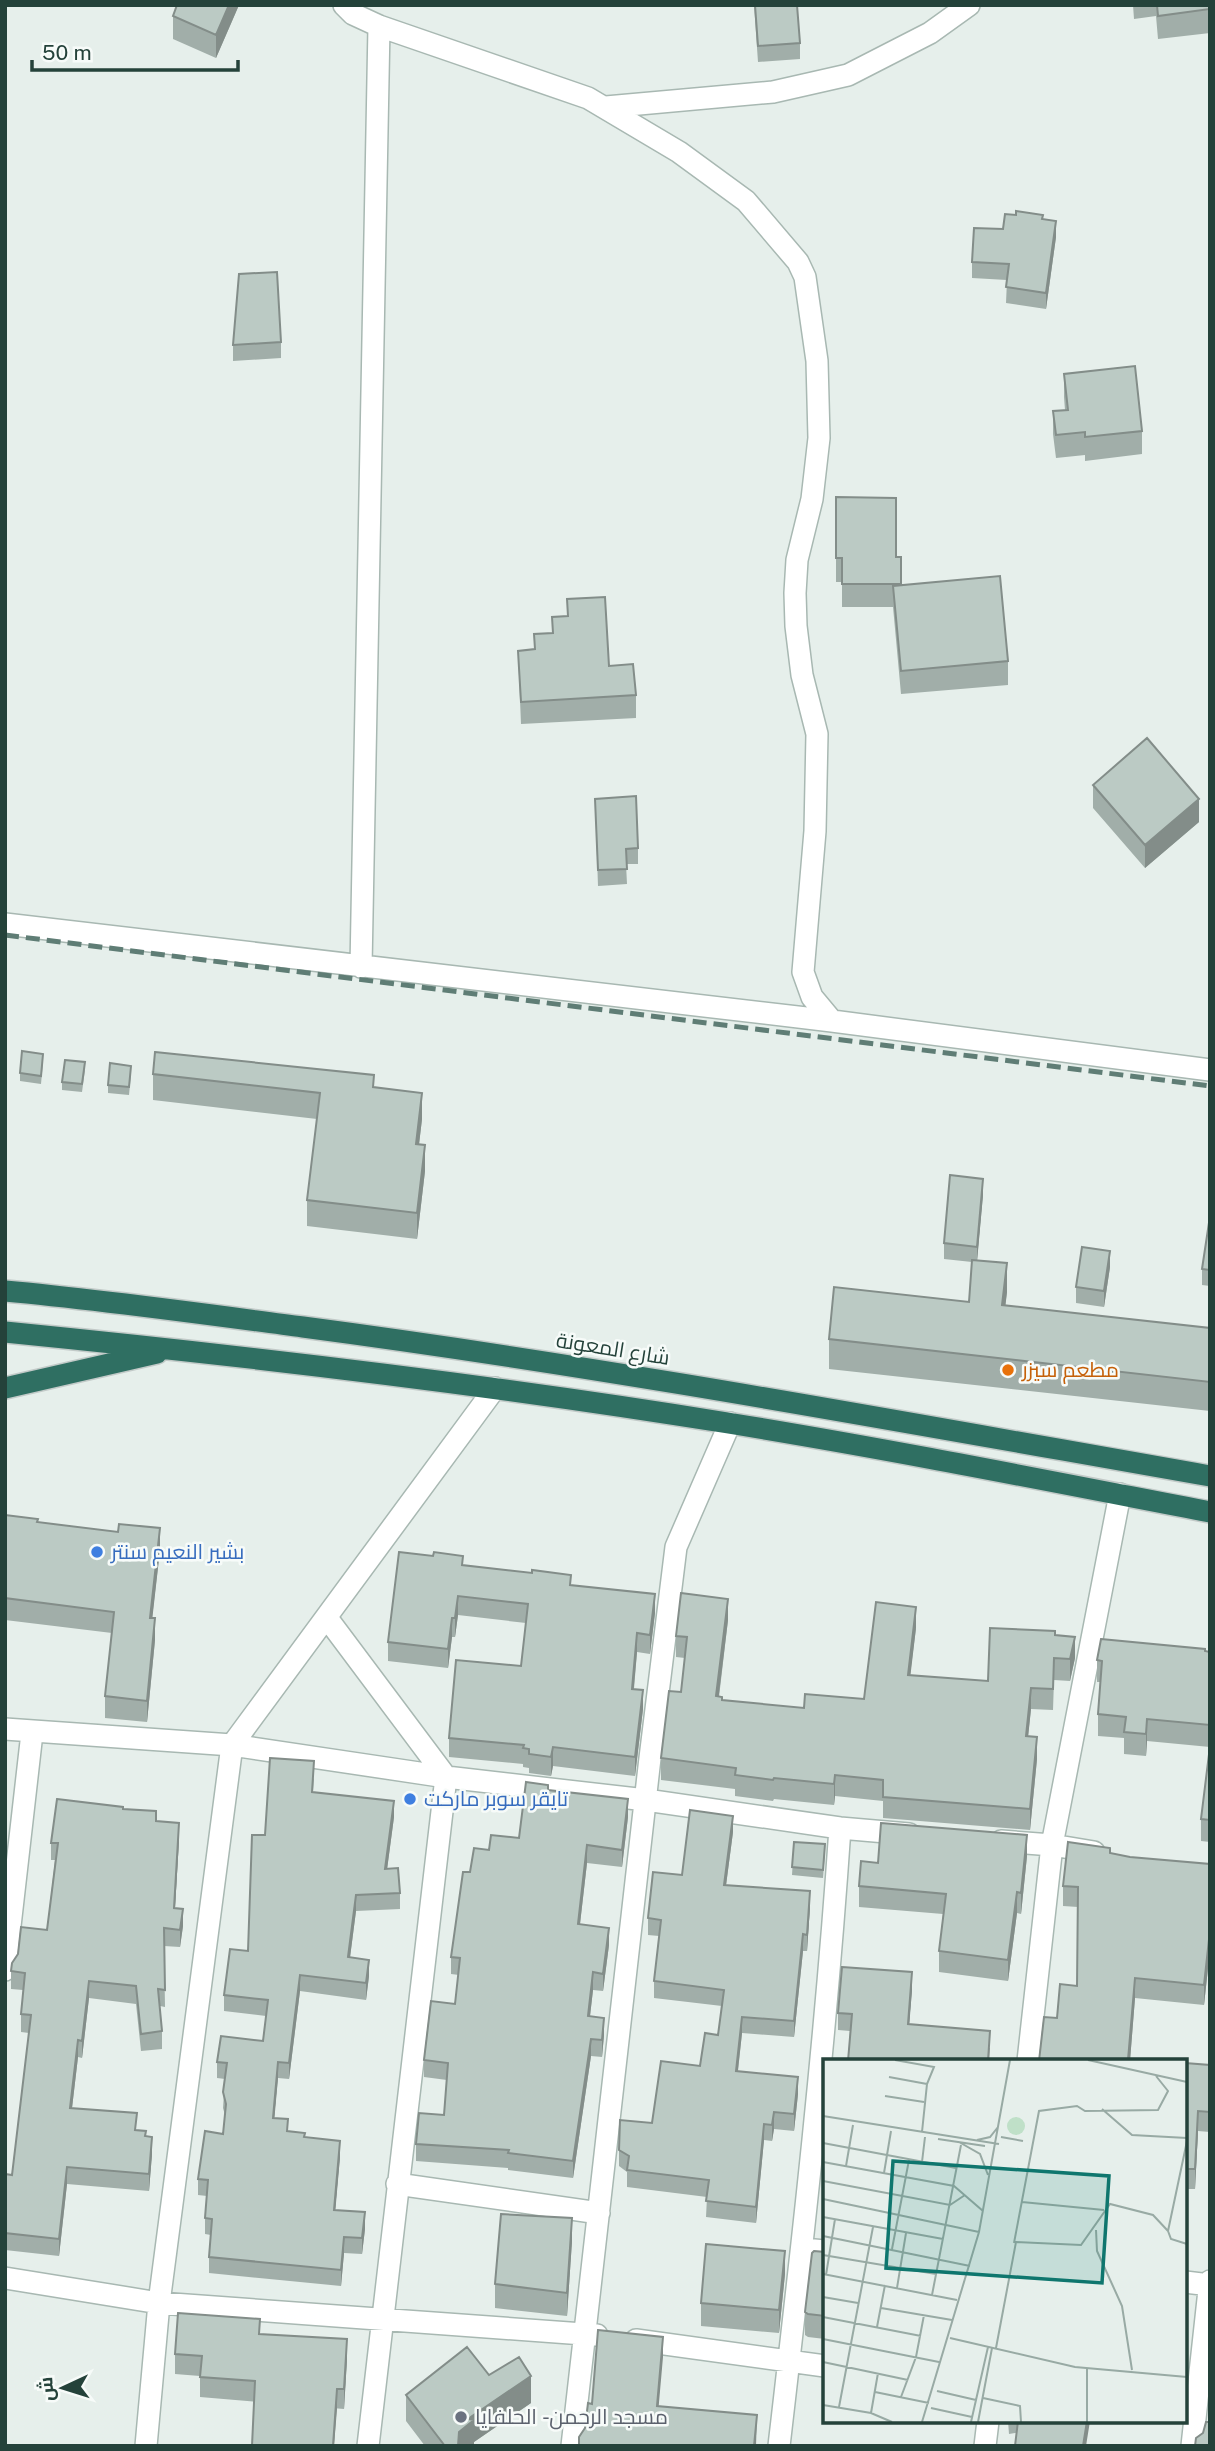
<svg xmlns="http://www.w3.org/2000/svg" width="1215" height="2451" font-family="'Public Sans',Cairo,sans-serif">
  <rect width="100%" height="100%" fill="#e6efeb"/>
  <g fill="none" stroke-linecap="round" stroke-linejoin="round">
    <defs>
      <path id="street" d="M344 5 353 14 379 26 588 98 679 152 746 201 798 262 805 277 817 361 819 438 812 499 797 560 795 593 796 626 802 675 817 734 815 831 803 972 812 997 832 1021 1210 1070
        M606 107 773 92 848 75 930 33 969 5
        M5 924 832 1021
        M361 967 379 26
        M327 1618 446 1777 368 2446
        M5 1729 232 1745 446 1777 646 1800 840 1828 909 1834
        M1001 1841 1052 1845 1094 1852
        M5 1970 32 1733
        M1028 2061 1052 1845 1120 1494
        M397 2184 599 2213
        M803 2249 825 2251
        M5 2278 159 2303 597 2335
        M1185 2282 1210 2285
        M636 2340 825 2366
        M146 2446 159 2303 232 1745 495 1388
        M572 2446 650 1758 676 1547 730 1423
        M779 2446C803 2240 826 2035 840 1828
        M985 2446 988 2421
        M1192 2446 1210 2281"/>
      <path id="highway" d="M5 1291C105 1300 204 1314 303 1327 607 1367 908 1423 1210 1476
        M5 1332C247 1356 488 1384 728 1423 889 1449 1049 1481 1210 1512
        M5 1388 157 1353"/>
    </defs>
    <!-- street casing -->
    <use href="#street" stroke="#a8b8b2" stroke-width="24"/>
    <!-- highway casing -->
    <use href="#highway" stroke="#c2cac8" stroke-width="24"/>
    <!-- street -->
    <use href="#street" stroke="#fff" stroke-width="21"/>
    <!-- highway -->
    <use href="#highway" stroke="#2f6f62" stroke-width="21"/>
    <!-- rail -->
    <path stroke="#5f7d75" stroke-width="5" stroke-dasharray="14 7" stroke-linecap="butt" d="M5 935 1210 1086"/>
  </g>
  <!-- wall -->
  <path fill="#a1aea9" d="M177 5H239L216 58 173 39V16Z
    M754 5H797L800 43V59L758 62Z
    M1133 5H1210V33L1158 39 1156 16 1134 19Z
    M1043 219 1056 237 1046 309 1006 303 1007 280 972 278V262L1003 229Z
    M281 342V358L233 361V345Z
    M1064 374 1142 431V454L1085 461V455L1056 458 1053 434V411L1065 410 1064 397Z
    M836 497 896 557 901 585 1008 661V685L901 694 893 607H842V582H836Z
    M567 599 609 666 636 695V718L521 724 518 651 534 649V634L552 633V617L567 616Z
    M1093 785 1199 822 1145 868 1093 808Z
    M595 799 638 848V864H626L627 884 598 886Z
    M43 1062 41 1084 20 1081V1073Z
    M85 1070 82 1092 62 1090V1082Z
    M131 1074 129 1095 108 1093V1085Z
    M153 1074 374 1087 422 1119 419 1144 425 1171 417 1239 307 1226V1200L317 1119 153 1100Z
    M983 1195 977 1260 1007 1292 1005 1306 1210 1328V1411L829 1369V1339L969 1302 972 1262 944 1259V1243Z
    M1210 1216V1286L1202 1285V1269Z
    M1110 1267 1104 1307 1076 1303V1287Z
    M5 1515 160 1550 152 1618 155 1640 147 1722 105 1718V1696L112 1633 5 1620Z
    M463 1565 571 1585 655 1613 650 1654 637 1652 634 1689 643 1709 635 1776 553 1766 551 1776 529 1773V1768L523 1767V1764L449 1757V1738L521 1666 526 1623 458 1615 455 1637H452L448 1668 388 1661V1642Z
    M728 1620 719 1697 722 1700 804 1708 864 1699 916 1628 910 1675 988 1681 1055 1635 1075 1658 1070 1681 1054 1680 1053 1710 1031 1709 1028 1736 1037 1759 1030 1830 883 1818V1801L835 1796 834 1805 774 1799 773 1801 735 1796V1789L661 1780V1758L681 1692 685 1658 676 1657V1636Z
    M1205 1651 1210 1652V1842L1201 1841V1819L1210 1747 1147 1741 1146 1756 1124 1754V1738L1098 1736V1714L1100 1682H1097V1660Z
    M314 1777 313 1792 394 1817 387 1869 400 1893V1909L356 1911 350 1957 369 1976 366 2000 300 1991 289 2079 278 2078 274 2118 288 2132 305 2137 340 2157 335 2210 365 2229 362 2254 344 2253 341 2286 209 2273V2257L211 2235 205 2234V2218L207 2196 198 2195V2179L223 2134 225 2115 223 2108 225 2079 217 2078V2062L263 2041 266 2016 224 2011V1995L248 1951Z
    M548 1790 628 1817 622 1867 587 1863 580 1924 609 1945 603 1991 593 1990 590 2016 604 2035 602 2057 591 2056 573 2178 508 2170V2168L416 2161V2144L444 2115 447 2080 424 2077V2060L455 2004 459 1975 451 1974V1957L470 1872 489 1850 519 1838Z
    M123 1809 156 1821 179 1840 175 1908 183 1926 180 1947 164 1946 165 2007 160 2006 162 2031V2049L141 2051 136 2004 89 1998 82 2058 78 2057 72 2108 137 2130 146 2136 152 2154 149 2191 67 2184 59 2256 5 2250V2174L12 2175 29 2033 21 2032V2014L23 1990 11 1989V1971L18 1954 47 1930 55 1860H51V1843Z
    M733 1832 726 1885 810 1907 807 1951H803L794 2037 742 2033 738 2071 798 2094 794 2131 774 2129 772 2141 764 2140 756 2223 706 2217 707 2197 627 2187V2172L619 2166V2150L652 2123 700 2066 718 2035 722 2006 654 1998V1981L659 1936 648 1935V1918L682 1875Z
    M794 1842 825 1852 823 1878 792 1875Z
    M1110 1853 1130 1857 1210 1864V1950L1204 2005 1135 1998 1130 2060 1039 2061 1057 2018 1077 1986 1078 1907 1063 1906V1886Z
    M1027 1856 1021 1914 1017 1913 1008 1981 939 1972V1951L943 1914 859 1907V1886L878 1863Z
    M912 1990 909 2024 990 2048 989 2061H848L850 2031 838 2030V2013Z
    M1185 2063 1210 2065V2132L1198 2131 1195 2189H1185Z
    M572 2241 567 2316 495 2308V2284Z
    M825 2252V2339L808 2337 805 2335V2312Z
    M785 2274 779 2333 701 2326V2303Z
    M260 2334 347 2359 344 2409 200 2397V2376L175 2374V2354Z
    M489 2375 531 2403 474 2442V2446H425L406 2421V2395Z
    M1008 2421H1090L1009 2434Z"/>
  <!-- shaded-wall -->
  <path fill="#838d89" d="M229 5H239L216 58V35Z
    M1056 221V237L1046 309V293Z
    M1199 799V822L1145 868V845Z
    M422 1093V1119L416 1170V1144Z
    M425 1145V1171L417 1239V1213Z
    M983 1179V1195L977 1262V1247Z
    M1110 1251V1267L1104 1307V1291Z
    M1007 1263V1292L1002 1335V1305Z
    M160 1528V1550L150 1639V1618Z
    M655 1594V1613L650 1654V1635Z
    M458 1596V1615L455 1637V1618Z
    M728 1599V1620L716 1718V1696Z
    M916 1607V1628L908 1696V1675Z
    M155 1618V1640L147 1722V1701Z
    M452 1618V1637L448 1668V1649Z
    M637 1633V1652L632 1707V1689Z
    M1075 1637V1658L1070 1681V1659Z
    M1031 1688V1709L1026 1757V1736Z
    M643 1690V1709L635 1776V1757Z
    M1147 1719V1741L1146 1756V1734Z
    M1037 1737V1759L1030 1830V1809Z
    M553 1747V1766L551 1776V1757Z
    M835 1775V1796L834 1805V1784Z
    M628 1799V1817L622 1867V1850Z
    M394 1801V1817L385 1885V1869Z
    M733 1816V1832L724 1901V1885Z
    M179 1823V1840L174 1925V1908Z
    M1027 1835V1856L1021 1914V1893Z
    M587 1845V1863L578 1941V1924Z
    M810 1891V1907L807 1951V1935Z
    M1017 1892V1913L1008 1981V1960Z
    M356 1895V1911L348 1973V1957Z
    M183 1909V1926L180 1947V1930Z
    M609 1928V1945L603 1991V1974Z
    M1210 1930V1950L1204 2005V1985Z
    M803 1934V1951L794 2037V2021Z
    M369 1960V1976L366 2000V1983Z
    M593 1972V1990L588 2033V2016Z
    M912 1972V1990L908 2041V2024Z
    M300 1975V1991L289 2079V2063Z
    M1135 1978V1998L1130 2061H1128Z
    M89 1981V1998L82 2058V2041Z
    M742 2017V2033L736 2087V2071Z
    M604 2018V2035L602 2057V2040Z
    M591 2039V2056L573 2178V2161Z
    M78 2040V2057L70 2125V2108Z
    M278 2062V2078L273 2134V2118Z
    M798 2077V2094L794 2131V2114Z
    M1198 2111V2131L1195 2189V2169Z
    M774 2112V2129L772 2141V2125Z
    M764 2124V2140L756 2223V2207Z
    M152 2137V2154L149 2191V2174Z
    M340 2141V2157L334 2226V2210Z
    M67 2167V2184L59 2256V2239Z
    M365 2212V2229L362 2254V2238Z
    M572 2218V2241L567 2316V2293Z
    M344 2237V2253L341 2286V2270Z
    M785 2251V2274L779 2333V2310Z
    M663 2337V2357L657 2425V2406Z
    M347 2339V2359L344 2409V2389Z
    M531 2376V2403L474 2442V2446H458L459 2432 468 2419Z
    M337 2389V2409L334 2446H333Z
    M757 2415 756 2446H754Z
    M1087 2421H1090L1086 2446H1083Z"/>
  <!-- building -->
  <path fill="#bbcac4" stroke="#838d89" stroke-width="2" d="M177 5H229L216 35 173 16Z
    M755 5H797L800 43 758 46Z
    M1157 5H1210V9L1158 16Z
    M1016 211 1043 215 1042 219 1056 221 1046 293 1006 287 1009 264 972 262 974 228 1003 229 1005 214 1016 215Z
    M277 272 281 342 233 345 239 274Z
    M1135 366 1142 431 1085 437V432L1056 435 1053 411 1068 410 1064 374Z
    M836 497 896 498V557H901V584H842V558H836Z
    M1000 576 1008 661 901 671 893 586Z
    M605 597 609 666 633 664 636 695 521 702 518 651 535 649 534 634 553 633 552 617 568 616 567 599Z
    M1147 738 1199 799 1145 845 1093 785Z
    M636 796 638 848 626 849 627 869 598 870 595 799Z
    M22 1051 43 1054 41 1076 20 1073Z
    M155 1052 374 1075 373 1087 422 1093 416 1144 425 1145 417 1213 307 1200 320 1093 153 1074Z
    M65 1060 85 1062 82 1084 62 1082Z
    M110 1063 131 1066 129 1087 108 1085Z
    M950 1175 983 1179 977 1247 944 1243Z
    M1210 1216V1270L1202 1269Z
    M1082 1247 1110 1251 1104 1291 1076 1287Z
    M972 1260 1007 1263 1002 1305 1210 1328V1382L829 1339 834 1287 969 1302Z
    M5 1515 38 1519 37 1522 118 1532 119 1524 160 1528 150 1618H155L147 1701 105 1696 114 1612 5 1598Z
    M399 1552 433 1556 434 1552 463 1556 462 1565 532 1573V1570L571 1575 570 1585 655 1594 650 1635 637 1633 632 1689 643 1690 635 1757 553 1747 551 1757 529 1754V1749L523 1748 524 1745 449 1738 456 1660 521 1666 528 1604 458 1596 455 1618H452L448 1649 388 1642Z
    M681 1593 728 1599 716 1696 722 1697V1700L804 1708 805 1694 864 1699 876 1602 916 1607 908 1675 988 1681 990 1628 1055 1631V1635L1075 1637 1070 1659 1054 1658 1053 1689 1031 1688 1026 1736 1037 1737 1030 1809 883 1797V1780L835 1775 834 1784 774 1778 773 1780 735 1775 736 1768 661 1758 669 1691 681 1692 687 1637 676 1636Z
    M1101 1639 1205 1649V1651L1210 1652V1725L1147 1719 1146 1734 1124 1732 1126 1717 1098 1714 1102 1661 1097 1660Z
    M1210 1746V1820L1201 1819Z
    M270 1758 314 1761 312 1792 394 1801 385 1869 398 1868 400 1893 356 1895 348 1957 369 1960 366 1983 300 1975 289 2063 278 2062 273 2118 288 2119 287 2131 305 2133 304 2137 340 2141 334 2210 365 2212 362 2238 344 2237 341 2270 209 2257 212 2219 205 2218 208 2180 198 2179 205 2131 223 2134 226 2104 223 2092 227 2063 217 2062 221 2036 263 2041 268 2000 224 1995 230 1949 248 1951 252 1835H265Z
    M526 1782 548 1785V1790L628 1799 622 1850 587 1845 578 1924 609 1928 603 1974 593 1972 588 2016 604 2018 602 2040 591 2039 573 2161 508 2153 509 2150 416 2144 419 2113 444 2115 448 2063 424 2060 431 2001 455 2004 460 1958 451 1957 463 1872H470L474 1848 489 1850 491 1835 519 1838Z
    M57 1799 123 1807V1809L156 1811V1821L179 1823 174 1908 183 1909 180 1930 164 1928 165 1990 158 1989 162 2031 141 2034 136 1986 89 1981 82 2041 78 2040 70 2108 137 2113 135 2130 146 2131 145 2136 152 2137 149 2174 67 2167 59 2239 5 2233V2174L12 2175 31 2015 21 2014 25 1973 11 1971 12 1963 18 1954 21 1927 47 1930 58 1843H51Z
    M690 1810 733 1816 724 1885 810 1891 807 1935 803 1934 794 2021 742 2017 736 2071 798 2077 794 2114 774 2112 772 2125 764 2124 756 2207 706 2201 709 2180 627 2170 629 2156 619 2150 620 2120 652 2123 661 2061 700 2066 705 2033 718 2035 724 1990 654 1981 661 1920 648 1918 653 1872 682 1875Z
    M881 1823 1027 1835 1021 1893 1017 1892 1008 1960 939 1951 946 1894 859 1886 861 1861 878 1863Z
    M794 1842 825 1844 823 1870 792 1867Z
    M1068 1842 1110 1848V1853L1130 1857 1210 1864V1930L1204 1985 1135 1978 1128 2060 1136 2061H1039L1044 2017 1057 2018 1060 1984 1077 1986 1078 1887 1063 1886Z
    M842 1967 912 1972 908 2024 990 2031 988 2061H848L852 2014 838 2013Z
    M1185 2063 1210 2065V2112L1198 2111 1195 2169H1185Z
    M501 2214 572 2218 567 2293 495 2284Z
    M706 2244 785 2251 779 2310 701 2303Z
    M814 2251 825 2252V2316L808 2314 805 2312 812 2253Z
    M178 2313 260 2319 259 2334 347 2339 344 2389H337L333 2446H252L255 2381 200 2377 202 2356 175 2354Z
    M598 2330 663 2337 657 2406 757 2415 754 2446H579V2437L585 2428 588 2403 592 2404Z
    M467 2347 489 2375 519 2357 531 2376 468 2419 474 2420 459 2432 458 2446H445L406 2395Z
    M1018 2421H1087L1083 2446H1015Z
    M1206 2422H1210V2446H1195L1196 2438 1203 2433Z"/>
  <!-- markers -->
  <circle fill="#e8710a" stroke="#f7fbf9" stroke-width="2.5" cx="1008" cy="1370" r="7"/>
  <g fill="#3f7fe0" stroke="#f7fbf9" stroke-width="2.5">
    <circle cx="97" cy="1552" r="7"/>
    <circle cx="410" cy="1799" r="7"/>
  </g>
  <circle fill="#6b7280" stroke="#f7fbf9" stroke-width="2.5" cx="461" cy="2417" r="7"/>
  <g text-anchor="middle" stroke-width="5" stroke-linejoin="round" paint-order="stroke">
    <!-- street labels -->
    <g font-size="21" fill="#24423a" stroke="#f7fbf9">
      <text transform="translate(613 1349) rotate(9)" y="7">شارع المعونة</text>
    </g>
    <!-- food labels -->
    <g font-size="21" fill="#c56008" stroke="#f7fbf9" text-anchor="start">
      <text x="1022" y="1377">مطعم سيزر</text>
    </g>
    <!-- shop labels -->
    <g font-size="21" fill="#366cbe" stroke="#f7fbf9" text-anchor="start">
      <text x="111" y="1559">بشير النعيم سنتر</text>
      <text x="424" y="1806">تايقر سوبر ماركت</text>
    </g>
    <!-- worship labels -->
    <g font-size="21" fill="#5b616d" stroke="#f7fbf9" text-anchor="start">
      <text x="475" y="2424">مسجد الرحمن - الحلفايا</text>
    </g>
  </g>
  <!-- overview -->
  <g transform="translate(823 2059)">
    <rect width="364" height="364" fill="#e6efeb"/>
    <path d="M184 67a9 9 0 1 1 18 0a9 9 0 1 1-18 0Z" fill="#bfe0c8"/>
    <path fill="none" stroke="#98aaa4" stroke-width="2" d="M72 1 111 8 104 25 99 73M265 1 364 23M66 18 104 25M62 37 101 43M279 50 309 76 364 79M0 57 176 85M178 78 200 82M115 80 162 87M154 81 167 78 175 68M364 82 345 172 348 180 364 185M136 83 157 95 165 116M0 84 133 109M0 103 131 127 160 152M99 103 102 78M23 107 30 66M61 114 68 72M0 122 127 146 142 136M0 140 156 173M199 143 281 151M0 158 120 180M273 171 274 192 299 247 309 311M0 177 147 207M191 184 216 52 254 47 262 52 335 51 345 32 333 17M69 190 86 101M0 196 113 215M0 215 134 241M3 216 12 160M74 229 83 174M109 236 138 86M0 238 35 244M58 249 129 261M0 258 98 277M54 268 62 226M127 279 252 308 364 318M0 280 116 303M173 289 193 183 258 186 287 145 330 156 345 172M0 303 85 321M264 310V363M114 332 153 341M52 333 106 344M78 338 93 298 101 256M160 339 197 347 198 363M0 346 48 354 69 363M16 348 50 168M108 349 149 358M48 354 55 314M99 363 156 173 187 1M148 363 165 288M155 363 169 289"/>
    <path fill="#0f766e" fill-opacity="0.15" stroke="#0f766e" stroke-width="3.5" d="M70 102 286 117 279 224 63 209Z"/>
    <rect width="364" height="364" fill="none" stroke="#24423a" stroke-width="3.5"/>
  </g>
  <!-- border -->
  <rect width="1215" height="2451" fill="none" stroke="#24423a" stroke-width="14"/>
  <!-- north arrow -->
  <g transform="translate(63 2388) rotate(266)" stroke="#f7fbf9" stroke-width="5" paint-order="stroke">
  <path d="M0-5L12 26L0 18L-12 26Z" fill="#24423a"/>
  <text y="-10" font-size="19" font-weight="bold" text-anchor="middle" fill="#24423a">ش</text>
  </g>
  <!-- scale -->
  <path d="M32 60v10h206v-10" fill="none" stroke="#24423a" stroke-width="3.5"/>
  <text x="42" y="60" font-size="21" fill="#24423a" stroke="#f7fbf9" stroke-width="5" paint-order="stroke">50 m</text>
</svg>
